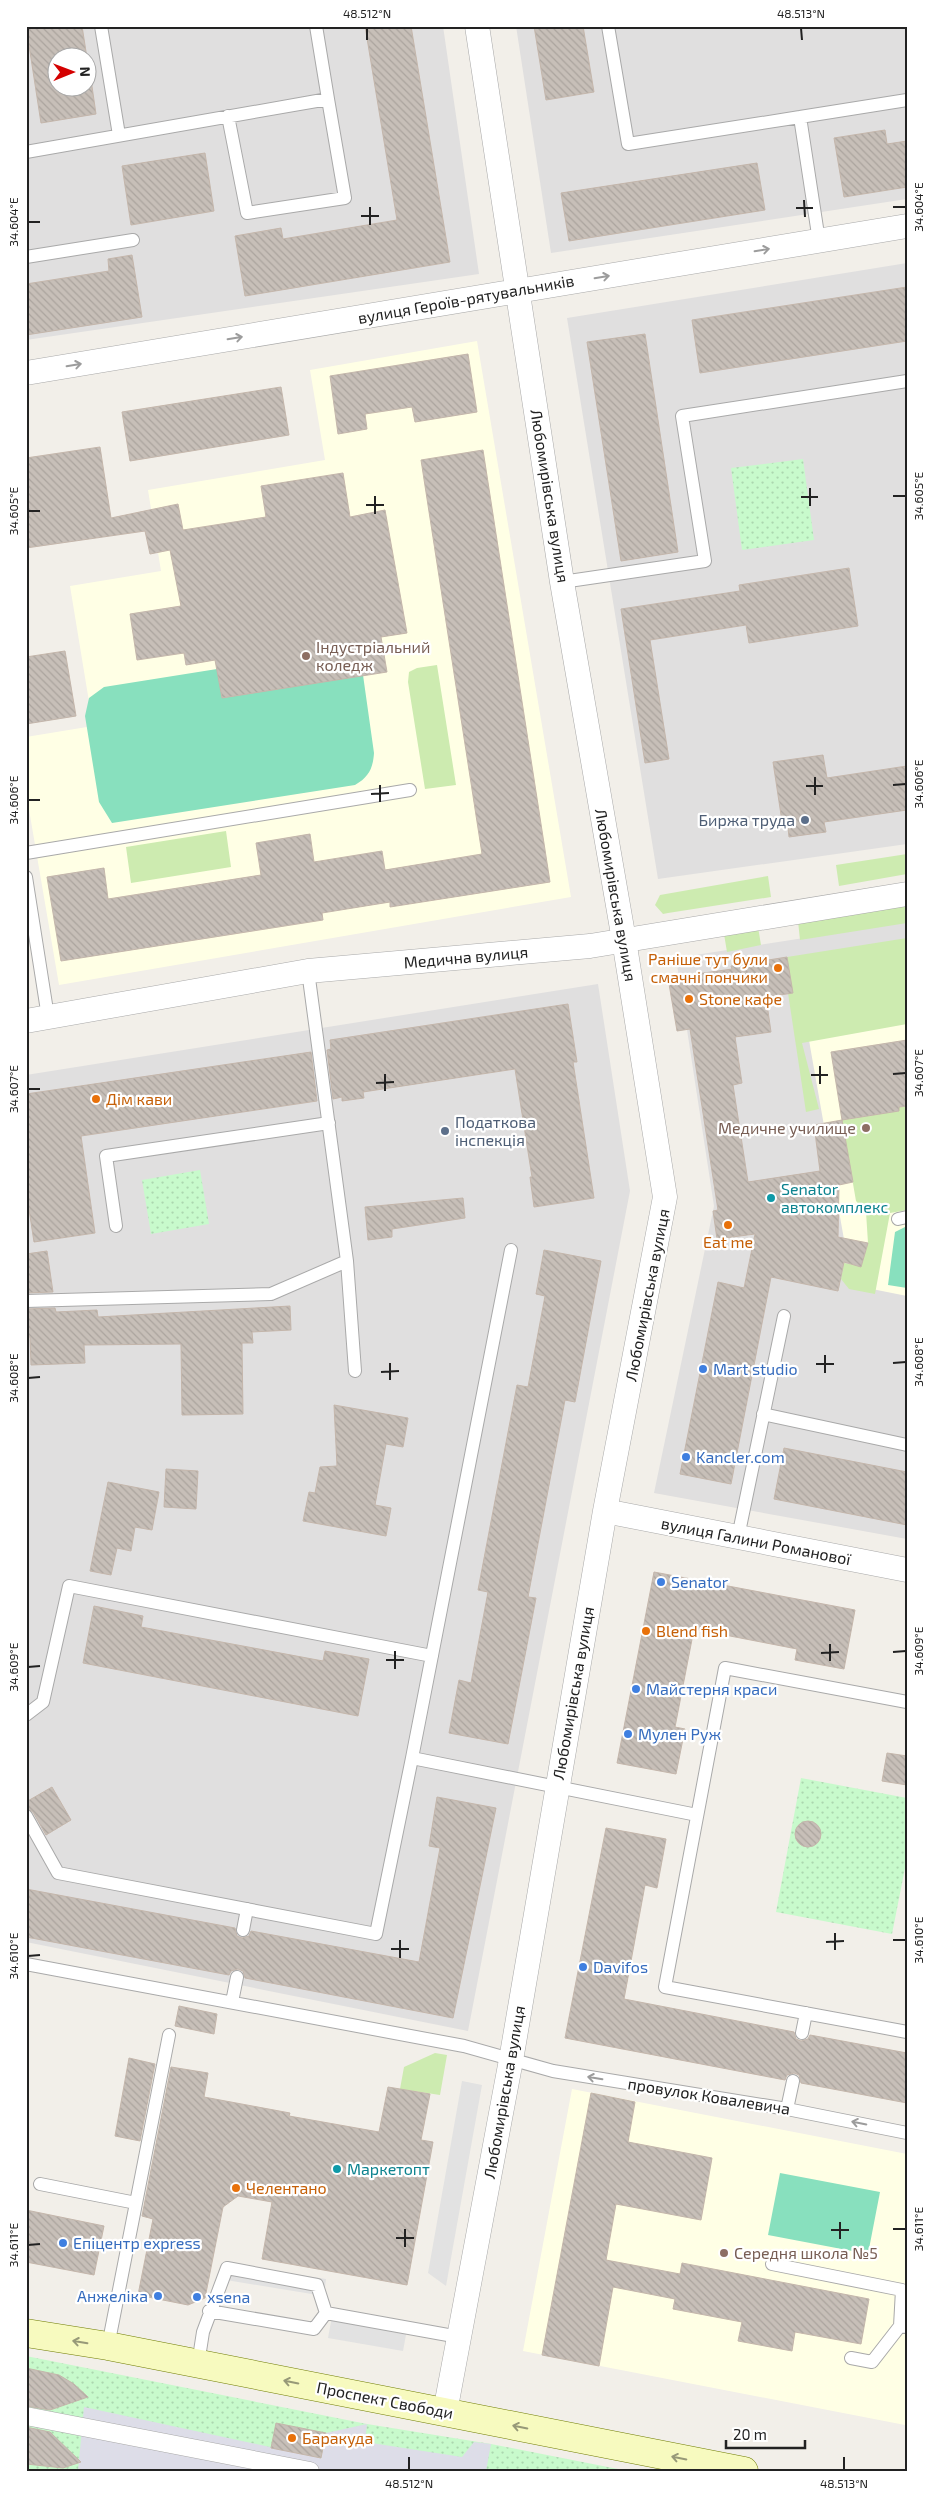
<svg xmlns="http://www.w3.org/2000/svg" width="933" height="2497" font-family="'Exo 2',sans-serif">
  <defs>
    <pattern id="park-dots" width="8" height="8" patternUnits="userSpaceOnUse" patternTransform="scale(1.25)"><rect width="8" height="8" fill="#c8facc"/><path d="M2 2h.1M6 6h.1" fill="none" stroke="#acd6af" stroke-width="1.8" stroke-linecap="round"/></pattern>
    <pattern id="building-back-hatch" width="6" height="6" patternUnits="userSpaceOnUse" patternTransform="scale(1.25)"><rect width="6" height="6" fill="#c7bfb8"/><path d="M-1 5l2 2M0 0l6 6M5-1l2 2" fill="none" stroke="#aba49e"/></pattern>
  </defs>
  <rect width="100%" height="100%" fill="#f2efe9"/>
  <!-- residential -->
  <path fill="#e0dfdf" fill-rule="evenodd" d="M26 26H443L479 274 26 340ZM58 58H88V88H58Z
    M516 26H907V199L551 253Z
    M907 263V844L658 879 567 318Z
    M907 922V1539L654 1493 714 1206 676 958Z
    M598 984 630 1191 468 2031 26 1942V1075Z"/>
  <!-- education -->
  <path fill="#ffffe5" d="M477 341 571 897 59 985 26 792V737L93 726 70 586 161 571 148 490 325 460 310 370Z
    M907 955V1296L852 1285 797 972Z
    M572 2089 907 2154V2413L905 2425 523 2351Z"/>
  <!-- grass -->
  <path fill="#cdebb0" d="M437 665 456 785 425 789 408 682 409 672 417 668Z
    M226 831 231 867 131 883 126 847Z
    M907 854V874L839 886 836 865Z
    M768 876 771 897 668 913 663 914 655 905 660 895Z
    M907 903V923L800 940 798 921Z
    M758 927 761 945 727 952 724 934Z
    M907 938V1024L802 1043 819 1109 806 1112 788 993 792 992 787 957Z
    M907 1106V1210L890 1213 875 1294 849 1289 841 1279 844 1263 861 1266 868 1243 866 1212 856 1201 842 1120 899 1111V1107Z
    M435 2053 447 2055 440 2095 400 2089 404 2067Z"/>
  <!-- park -->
  <path fill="url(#park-dots)" d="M803 459 814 540 742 550 731 468Z
    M200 1170 209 1224 151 1234 142 1180Z
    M801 1778 907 1798V1858L892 1934 776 1912Z
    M26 2356 367 2424 491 2444 628 2471H26Z"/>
  <!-- pitch -->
  <path fill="#88e0be" d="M217 669 222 698 363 675 374 753C373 768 369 777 355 785L112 823 99 802 85 716 89 698 104 687Z
    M907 1226V1288L888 1285 895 1232Z
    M780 2173 880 2192 868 2254 768 2235Z"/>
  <!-- parking -->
  <path fill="#e2e2e2" d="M462 2081 482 2085 446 2286 428 2273Z
    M228 2264 326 2279 324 2296 226 2280Z
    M333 2311 408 2324 403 2351 328 2338Z"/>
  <!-- plaza -->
  <path fill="#dddde8" d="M84 2407 321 2458 326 2433 367 2424 365 2442 462 2457 474 2442 491 2444 486 2471H78Z"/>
  <!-- building -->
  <path fill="url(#building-back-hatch)" stroke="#c4b6ab" d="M26 26H82L87 58H58V88H88V59L96 114 41 123Z
    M365 26H411L450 262 245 296 235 236 281 228 283 239 397 220Z
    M534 26H583L594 92 546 100Z
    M885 130 887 144 907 141V187L844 197 834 138Z
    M205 153 214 211 131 225 122 166Z
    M757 163 765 210 569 241 561 193Z
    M132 255 142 317 26 335V284L109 271 108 259Z
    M907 287V341L700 373 692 320Z
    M645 334 678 552 621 561 587 342Z
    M468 354 477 412 415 422 412 407 365 414 367 429 338 434 330 376Z
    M281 387 289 435 130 461 122 412Z
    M100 447 111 518 178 504 183 530 266 517 261 486 343 473 350 517 385 510 407 633 381 637 387 672 222 698 215 660 186 665 184 653 137 660 130 614 181 606 170 550 150 554 145 531 26 548V458Z
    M483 450 550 882 390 907V902L322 913 323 920 61 961 47 877 104 868 108 899 261 875 256 843 310 834 314 862 382 851 385 870 482 854 421 460Z
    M849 568 858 626 749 643 746 625 650 640 669 759 645 763 621 609 740 591 739 585Z
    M65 651 76 716 26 724V657Z
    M823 755 827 778 907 766V810L824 822 826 832 789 837 788 828H783L773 762Z
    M787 957 793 993 766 997 771 1032 735 1037 742 1083 733 1085 748 1182 820 1171 814 1125 842 1120 853 1182 839 1185 838 1237 868 1243 861 1267 844 1262 838 1291 771 1277 731 1484 680 1474 718 1282 744 1288 755 1234 717 1239 713 1211 718 1210 690 1029 677 1031 668 978 732 969 731 966Z
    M568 1004 577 1062H573L594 1198 534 1207 530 1177H532L515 1069 363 1092 364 1098 342 1101V1097L333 1099 327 1050 331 1049 330 1040Z
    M907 1040V1106L899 1107V1111L842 1120 831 1052Z
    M311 1052 317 1101 81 1136 95 1233 34 1242 26 1190V1094Z
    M463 1198 465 1218 392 1229V1237L368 1240 365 1207Z
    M544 1250 601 1261 575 1402 565 1400 528 1597 536 1598 508 1744 449 1733 459 1680 471 1683 488 1592 478 1590 517 1385 528 1387 545 1296 536 1294Z
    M47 1251 53 1292 26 1293V1254Z
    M290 1306 291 1330 252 1332 253 1343H242L243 1414 182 1415 181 1344 84 1345 85 1363 31 1365 30 1337H26V1309L55 1308 56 1312 97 1310 98 1317Z
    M334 1405 408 1418 403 1447 386 1444 375 1505 391 1508 386 1536 303 1521 309 1492 315 1493 320 1467 337 1466Z
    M784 1448 907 1472V1525L774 1499Z
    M166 1469 198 1471 196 1509 164 1507Z
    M108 1482 159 1492 152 1530 135 1527 131 1551 117 1548 111 1575 90 1571Z
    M654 1572 855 1610 844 1669 795 1660 797 1649 694 1629 675 1727 685 1729 676 1774 617 1763Z
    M94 1606 143 1616 141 1627 323 1661 325 1651 369 1659 358 1716 83 1663Z
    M887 1753 907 1756V1785L882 1781Z
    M52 1787 71 1820 46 1835 33 1812 26 1808V1802Z
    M437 1797 496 1808 453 2018 245 1978 243 1971 238 1969 231 1971 229 1975 26 1937V1889L235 1928 237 1936 242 1938 249 1936 251 1931 419 1962 440 1848 429 1846Z
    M795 1834a13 13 0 1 1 26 0a13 13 0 1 1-26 0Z
    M606 1828 666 1839 657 1888 645 1885 624 1999 794 2032 796 2039 801 2041 808 2039 810 2035 907 2053V2103L801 2083 799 2075 794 2073 787 2075 785 2080 565 2038Z
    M179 2006 217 2014 214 2034 175 2026Z
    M129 2058 155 2064 140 2141 115 2136Z
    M171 2067 208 2073 204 2097 290 2113 289 2116 379 2132 388 2087 430 2094 421 2140 433 2142 407 2285 262 2259 272 2202 238 2196 223 2207 205 2298 188 2305 138 2295 153 2219 142 2216Z
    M591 2093 635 2102 628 2142 712 2158 701 2220 616 2204 606 2260 680 2274 682 2263 869 2299 861 2344 795 2332 792 2351 738 2341 742 2322 673 2309 675 2299 613 2287 599 2366 542 2355Z
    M26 2210 104 2226 94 2275 26 2262Z
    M26 2368 59 2375 74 2384 88 2397 50 2410 26 2406Z
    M276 2423 326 2433 321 2458 271 2448Z
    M26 2427 50 2432 81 2462 63 2468 26 2464Z"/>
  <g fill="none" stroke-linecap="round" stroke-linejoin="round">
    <defs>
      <path id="service" d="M101 26 119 135
        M608 26 628 144 800 117 819 241
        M228 116 247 213 345 198 328 99
        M800 117 907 100
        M26 152 328 99 316 26
        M26 257 133 240
        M562 582 705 561 682 416 907 381
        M26 853 410 790
        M26 877 48 1017
        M308 971 347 1261 355 1371
        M898 1219 907 1217
        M116 1226 106 1156 329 1123
        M26 1301 271 1294 347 1261
        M763 1414 907 1445
        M738 1537 784 1316
        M907 1702 725 1668 665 1987 907 2032
        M26 1715 43 1702 69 1586 432 1656
        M412 1758 511 1250
        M26 1816 58 1873 376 1934 412 1758 697 1815
        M243 1930 247 1909
        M26 1964 464 2046 553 2071 787 2109 907 2133
        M232 2002 237 1977
        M802 2033 806 2013
        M787 2109 793 2081
        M40 2184 136 2203
        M772 2264 902 2290 900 2326
        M209 2311 314 2329 326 2313
        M108 2346 169 2035
        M851 2358 872 2362 900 2326 907 2327
        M198 2364 203 2332 227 2268 317 2285 326 2313 459 2337"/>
      <path id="pedestrian" d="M26 2416 310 2471"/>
      <path id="minor" d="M26 373 907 226
        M26 1021 308 971 590 946 907 894
        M605 1511 907 1570
        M445 2412 511 2060 605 1511 665 1197 624 940 562 582 477 26"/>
      <path id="secondary" d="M26 2333 108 2346 744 2471"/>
    </defs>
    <!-- service casing -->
    <use href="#service" stroke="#a9a9a9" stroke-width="14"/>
    <!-- pedestrian casing -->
    <use href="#pedestrian" stroke="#a9a9a9" stroke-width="19"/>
    <!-- minor casing -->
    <use href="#minor" stroke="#a9a9a9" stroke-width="25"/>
    <!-- secondary casing -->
    <use href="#secondary" stroke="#707d05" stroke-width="29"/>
    <!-- service -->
    <use href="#service" stroke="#fff" stroke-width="12"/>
    <!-- pedestrian -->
    <use href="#pedestrian" stroke="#fff" stroke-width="18"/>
    <!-- minor -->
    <use href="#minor" stroke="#fff" stroke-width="24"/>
    <!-- secondary -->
    <use href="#secondary" stroke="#f7fabf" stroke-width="28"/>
  </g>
  <!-- one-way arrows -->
  <defs><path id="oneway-shaft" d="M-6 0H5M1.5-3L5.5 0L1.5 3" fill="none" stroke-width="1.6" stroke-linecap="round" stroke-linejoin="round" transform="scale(1.25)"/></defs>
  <g stroke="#9c9c9c">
    <use href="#oneway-shaft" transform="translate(762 250) rotate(-9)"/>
    <use href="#oneway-shaft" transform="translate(602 277) rotate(-9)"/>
    <use href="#oneway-shaft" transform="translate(235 338) rotate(-9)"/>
    <use href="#oneway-shaft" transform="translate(74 365) rotate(-9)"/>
    <use href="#oneway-shaft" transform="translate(595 2078) rotate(-171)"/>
    <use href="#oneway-shaft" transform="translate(859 2123) rotate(-169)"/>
  </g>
  <g stroke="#979978">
    <use href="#oneway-shaft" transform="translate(80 2342) rotate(-171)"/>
    <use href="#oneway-shaft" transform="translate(291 2382) rotate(-169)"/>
    <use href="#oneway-shaft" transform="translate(520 2427) rotate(-169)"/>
    <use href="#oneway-shaft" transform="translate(679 2458) rotate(-169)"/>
  </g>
  <!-- ticks -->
  <path fill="none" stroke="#222" stroke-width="2" d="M367 28V40M801 28 802 40M804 200 805 217M370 207V225M893 207H906M796 208H813M361 216H379M28 222H40M810 488V506M375 496V514M893 496H906M801 497H818M366 505H384M28 511H40M815 777V795M380 785V802M893 785 906 784M806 786H823M371 794 389 793M28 800H40M820 1066V1084M385 1074V1091M893 1074 906 1073M811 1075H828M376 1083 394 1082M28 1089H40M825 1355V1373M390 1363V1380M893 1363 906 1362M816 1364H834M381 1372 399 1371M28 1378 40 1377M830 1644V1661M395 1651V1669M893 1652 906 1651M821 1653 839 1652M386 1660H404M28 1667 40 1666M835 1933V1950M400 1940V1958M893 1940H906M826 1942 844 1941M391 1949H409M28 1956 40 1955M840 2222V2239M405 2229V2247M893 2229H906M831 2230H849M396 2238H414M28 2245 40 2244M409 2457V2470M844 2457V2470"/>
  <!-- markers -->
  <g fill="#8d6e63" stroke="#fff" stroke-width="2">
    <circle cx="306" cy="656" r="5"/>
    <circle cx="866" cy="1128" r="5"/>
    <circle cx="724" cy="2253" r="5"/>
  </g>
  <g fill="#5c6f8a" stroke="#fff" stroke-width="2">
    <circle cx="805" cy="820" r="5"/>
    <circle cx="445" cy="1131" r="5"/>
  </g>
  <g fill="#e8710a" stroke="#fff" stroke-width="2">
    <circle cx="778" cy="968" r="5"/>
    <circle cx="689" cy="999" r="5"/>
    <circle cx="96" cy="1099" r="5"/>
    <circle cx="728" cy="1225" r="5"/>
    <circle cx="646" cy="1631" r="5"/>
    <circle cx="236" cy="2188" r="5"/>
    <circle cx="292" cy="2438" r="5"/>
  </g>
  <g fill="#0f9aa8" stroke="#fff" stroke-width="2">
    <circle cx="771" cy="1198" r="5"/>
    <circle cx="337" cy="2169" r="5"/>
  </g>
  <g fill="#3f7fe0" stroke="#fff" stroke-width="2">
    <circle cx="703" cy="1369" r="5"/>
    <circle cx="686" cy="1457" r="5"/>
    <circle cx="661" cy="1582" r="5"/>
    <circle cx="636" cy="1689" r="5"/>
    <circle cx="628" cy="1734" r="5"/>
    <circle cx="583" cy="1967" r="5"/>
    <circle cx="63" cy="2243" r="5"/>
    <circle cx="158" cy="2296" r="5"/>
    <circle cx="197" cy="2297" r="5"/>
  </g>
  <g text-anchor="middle" stroke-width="4.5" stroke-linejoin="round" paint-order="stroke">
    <!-- street labels -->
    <g font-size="16" fill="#222" stroke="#fff">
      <text transform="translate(466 299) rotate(-10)" y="6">вулиця Героїв-рятувальників</text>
      <text transform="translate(550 496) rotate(81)" y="6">Любомирівська вулиця</text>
      <text transform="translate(616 895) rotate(80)" y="6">Любомирівська вулиця</text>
      <text transform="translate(466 957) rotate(-5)" y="6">Медична вулиця</text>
      <text transform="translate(647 1295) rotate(-79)" y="6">Любомирівська вулиця</text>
      <text transform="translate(756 1541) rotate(11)" y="6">вулиця Галини Романової</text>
      <text transform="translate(573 1693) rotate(-80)" y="6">Любомирівська вулиця</text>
      <text transform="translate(504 2092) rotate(-80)" y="6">Любомирівська вулиця</text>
      <text transform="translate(709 2096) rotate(9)" y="6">провулок Ковалевича</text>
      <text transform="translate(385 2400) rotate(11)" y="6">Проспект Свободи</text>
    </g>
    <!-- education labels -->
    <g font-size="16" fill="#785e54" stroke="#fff" text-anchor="start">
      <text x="316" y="653">Індустріальний<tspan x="316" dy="18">коледж</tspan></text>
      <text x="856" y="1134" text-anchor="end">Медичне училище</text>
      <text x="734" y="2259">Середня школа №5</text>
    </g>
    <!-- service labels -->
    <g font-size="16" fill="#4e5e75" stroke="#fff" text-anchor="end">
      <text x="795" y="826">Биржа труда</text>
      <text x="455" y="1128" text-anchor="start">Податкова<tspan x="455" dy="18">інспекція</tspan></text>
    </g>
    <!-- food labels -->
    <g font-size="16" fill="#c56008" stroke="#fff" text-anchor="start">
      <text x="768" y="965" text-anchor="end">Раніше тут були<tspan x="768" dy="18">смачні пончики</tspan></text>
      <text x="699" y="1005">Stone кафе</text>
      <text x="106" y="1105">Дiм кави</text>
      <text x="728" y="1248" text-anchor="middle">Eat me</text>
      <text x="656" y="1637">Blend fish</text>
      <text x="246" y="2194">Челентано</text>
      <text x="302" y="2444">Баракуда</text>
    </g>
    <!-- culture labels -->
    <g font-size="16" fill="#0d838f" stroke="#fff" text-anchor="start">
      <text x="781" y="1195">Senator<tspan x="781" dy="18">автокомплекс</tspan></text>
      <text x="347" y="2175">Маркетопт</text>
    </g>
    <!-- shop labels -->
    <g font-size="16" fill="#366cbe" stroke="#fff" text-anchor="start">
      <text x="713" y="1375">Mart studio</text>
      <text x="696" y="1463">Kancler.com</text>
      <text x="671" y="1588">Senator</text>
      <text x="646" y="1695">Майстерня краси</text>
      <text x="638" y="1740">Мулен Руж</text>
      <text x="593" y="1973">Davifos</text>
      <text x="73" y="2249">Епіцентр express</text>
      <text x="148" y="2302" text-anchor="end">Анжеліка</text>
      <text x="207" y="2303">xsena</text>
    </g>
  </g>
  <!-- border -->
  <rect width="933" height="2497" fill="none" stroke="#ffffff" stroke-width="55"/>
  <!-- north arrow -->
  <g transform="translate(72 72) rotate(89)"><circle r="24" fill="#ffffff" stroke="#a7a7a7"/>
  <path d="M0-4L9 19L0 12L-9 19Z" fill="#d40000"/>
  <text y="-8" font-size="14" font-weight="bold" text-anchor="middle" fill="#222222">N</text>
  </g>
  <!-- scale -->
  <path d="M726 2440v8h79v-8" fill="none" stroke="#222222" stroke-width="2.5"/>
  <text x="733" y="2440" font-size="15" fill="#222222" stroke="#ffffff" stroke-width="4" paint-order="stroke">20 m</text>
  <rect x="28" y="28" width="878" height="2442" fill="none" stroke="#222" stroke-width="2"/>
  <g font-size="12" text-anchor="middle" fill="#222">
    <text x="367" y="18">48.512°N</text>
    <text x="801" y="18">48.513°N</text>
    <text transform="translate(919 207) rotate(-90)" y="4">34.604°E</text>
    <text transform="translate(14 222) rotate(-90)" y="4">34.604°E</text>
    <text transform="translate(919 496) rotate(-90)" y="4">34.605°E</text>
    <text transform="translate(14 511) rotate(-90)" y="4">34.605°E</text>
    <text transform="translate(919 784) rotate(-90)" y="4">34.606°E</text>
    <text transform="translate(14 800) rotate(-90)" y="4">34.606°E</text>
    <text transform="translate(919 1073) rotate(-90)" y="4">34.607°E</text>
    <text transform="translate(14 1089) rotate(-90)" y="4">34.607°E</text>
    <text transform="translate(919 1362) rotate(-90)" y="4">34.608°E</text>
    <text transform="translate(14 1378) rotate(-90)" y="4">34.608°E</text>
    <text transform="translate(919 1651) rotate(-90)" y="4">34.609°E</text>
    <text transform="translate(14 1667) rotate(-90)" y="4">34.609°E</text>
    <text transform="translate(919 1940) rotate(-90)" y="4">34.610°E</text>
    <text transform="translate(14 1956) rotate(-90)" y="4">34.610°E</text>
    <text transform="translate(919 2229) rotate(-90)" y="4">34.611°E</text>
    <text transform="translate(14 2245) rotate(-90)" y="4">34.611°E</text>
    <text x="409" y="2488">48.512°N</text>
    <text x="844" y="2488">48.513°N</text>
  </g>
</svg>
